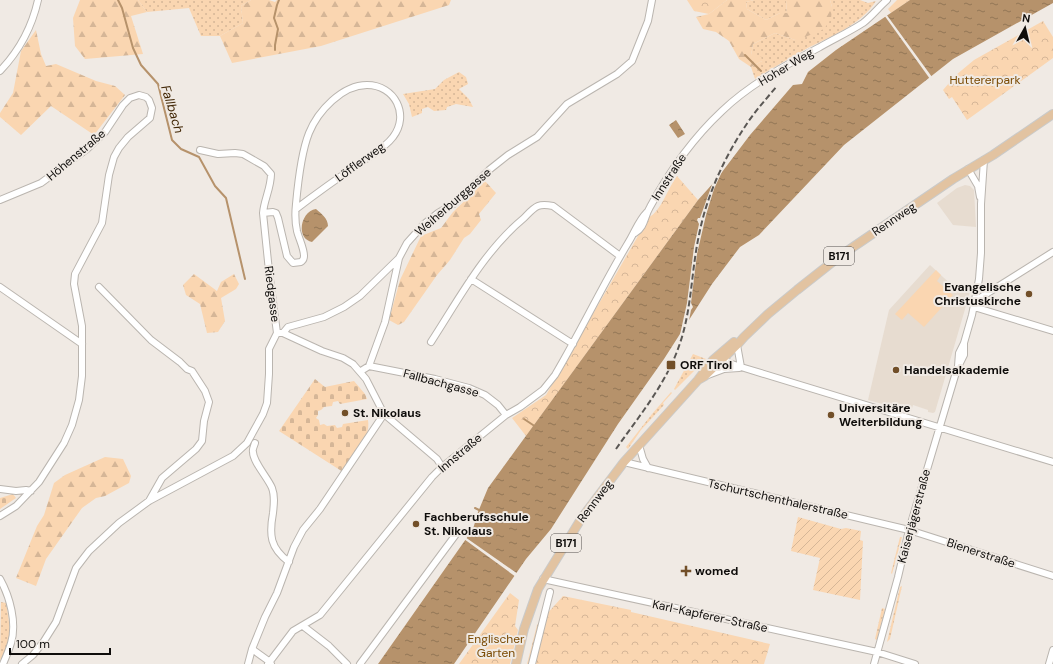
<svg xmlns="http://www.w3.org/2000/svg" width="1053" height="664" font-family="'DM Sans',sans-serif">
  <defs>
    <pattern id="grass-dots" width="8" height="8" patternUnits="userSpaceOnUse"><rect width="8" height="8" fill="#fad6b1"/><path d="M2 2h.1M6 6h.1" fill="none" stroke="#d5b697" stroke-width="1.8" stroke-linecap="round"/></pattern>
    <pattern id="forest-firs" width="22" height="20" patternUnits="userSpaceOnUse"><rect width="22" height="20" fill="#fad6b1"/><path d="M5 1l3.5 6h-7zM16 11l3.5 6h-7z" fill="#d5b697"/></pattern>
    <pattern id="cemetery-stones" width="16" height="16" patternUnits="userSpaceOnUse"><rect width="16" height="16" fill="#fad6b1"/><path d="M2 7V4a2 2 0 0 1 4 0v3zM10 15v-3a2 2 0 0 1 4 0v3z" fill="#d5b697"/></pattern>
    <pattern id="park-crowns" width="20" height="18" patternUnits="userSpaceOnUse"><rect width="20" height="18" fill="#fad6b1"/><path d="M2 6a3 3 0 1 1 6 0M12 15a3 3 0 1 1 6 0" fill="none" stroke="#d5b697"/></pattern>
    <pattern id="garden-furrows" width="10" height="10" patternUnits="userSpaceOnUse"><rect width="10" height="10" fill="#fad6b1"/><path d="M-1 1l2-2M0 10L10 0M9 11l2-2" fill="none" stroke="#d5b697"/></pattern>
    <pattern id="water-ripples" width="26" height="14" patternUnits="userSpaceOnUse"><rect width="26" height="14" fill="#b6926b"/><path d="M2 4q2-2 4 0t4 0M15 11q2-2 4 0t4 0" fill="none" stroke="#927656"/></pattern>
  </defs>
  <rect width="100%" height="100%" fill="#f0eae4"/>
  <!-- built -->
  <path fill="#e7dcd0" d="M965 185 970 186 974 190 976 227 953 225 937 203 957 188Z
    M930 265 957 290 970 292 935 412 933 413 928 412V410L913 405 911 412 868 400 889 310Z"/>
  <!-- grass -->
  <path fill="url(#grass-dots)" d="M138 0H251L241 6 243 23 220 36H201L189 8 147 12Z
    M754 0H786L787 13H780L766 20 747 9 746 2Z
    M830 0H860L868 3 876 1C861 25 831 36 806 49 789 59 772 68 755 79L751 67 762 61 751 55 753 44 775 33 795 40 832 7Z
    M459 72 466 77 468 84 459 89 469 99 473 107 456 104 447 107 446 110 434 111 428 107 422 109V113L412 117 409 104 403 94 435 89 444 80Z
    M693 354 706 359 675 390 674 389Z
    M671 392 672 393 663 403 664 405 641 430 628 449 626 447 652 414Z
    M900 537H902L892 574 891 573Z
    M902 586 890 639 887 642 900 587Z
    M1 602 6 603C10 625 13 640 0 660Z
    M882 608 885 609 877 640 875 639Z"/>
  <!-- forest -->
  <path fill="url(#forest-firs)" d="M80 0H138L147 12 131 16 143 54 85 59 75 46 73 18Z
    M251 0H269L275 2 277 0H451L449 5 321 46 232 63 220 36 243 23 241 6Z
    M727 0H754L746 2 747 9 766 20 780 13H787L786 0H830L832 7 831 19 824 29 803 38 795 40 775 33 753 44 751 55 761 56 762 61 751 67 739 59 729 41 716 32 703 29 696 17 709 14Z
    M897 0H910L891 13 888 9Z
    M36 30 41 54 46 66 56 64 96 81 115 86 125 95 94 135 51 106 21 135 0 117V113L13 93 21 51Z
    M485 181 496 193 479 214 481 220 470 234 464 238 450 260 437 275 404 322 398 325 389 320 400 280 421 236 441 228 453 212Z
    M194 274 217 291 221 282 234 274 239 284 236 289 221 298 225 321 218 332 207 333 200 304 186 295 183 285Z
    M105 457 123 459 131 476 129 483 105 496 96 498 82 508 46 559 36 586 16 578 37 526 44 515 54 483 65 475Z"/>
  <!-- cemetery -->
  <path fill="url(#cemetery-stones)" d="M315 379 325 387 354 381 365 394 367 399 340 404 338 401 333 402 332 406 324 407 321 410 318 411V415L316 418 319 420 320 425 324 424 327 426 335 425 337 428 342 427 343 424 368 420C371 439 353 457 343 472L279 431Z
    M13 494 16 498 0 509V498Z"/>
  <!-- park -->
  <path fill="url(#park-crowns)" d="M687 0H727L709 14 694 11Z
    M1043 21 1053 37V58L967 120 952 97 949 99 943 90 956 75 974 60Z
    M677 176 698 200 526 436 512 418 546 395 649 217C660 213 669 186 677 176Z
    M510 593 519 600 515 626 518 630 510 664H459Z
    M563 596 631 610V612L770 644 764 664H527L537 625Z"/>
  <!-- garden -->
  <path fill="url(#garden-furrows)" d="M798 517 841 529 846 528 861 531 860 540 863 541 860 600 813 590 820 558 791 551Z"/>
  <!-- pitch -->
  <path fill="#fad6b1" d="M936 270 941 275 937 281 953 295 924 327 908 313 902 320 895 314Z"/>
  <!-- water -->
  <path fill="url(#water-ripples)" d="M910 0H1053V3L953 59 844 145 759 235 740 247 712 284 664 359 618 424 551 529 526 559 454 664H378L473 529 478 512 488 488 698 200 716 180 750 135 793 85 802 84 808 72 836 50Z
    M676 120 685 134 678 138 669 125Z
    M316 209C322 214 328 219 328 226L312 242C295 238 301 211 316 209Z"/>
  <!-- pier -->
  <path fill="#f0eae4" d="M886 14 932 77 930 79 884 15Z
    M726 163 714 189 706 215 697 254 691 303 693 307 691 310 688 326 679 339 687 303 694 247 699 224 697 220 698 218H700L714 179Z
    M465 537 518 574 516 577 464 539Z"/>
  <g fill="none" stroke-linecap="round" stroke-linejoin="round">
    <!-- stream -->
    <path stroke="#b6926b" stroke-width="2" d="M118 0 122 8 133 48 141 65 158 84 172 140 181 149 199 157 215 186 226 198 245 279
      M275 50V45L278 29 274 18 277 5 279 0
      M745 55 761 71
      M524 419 536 427
      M475 508 479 510"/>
    <defs>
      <path id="minor" d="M0 71C19 51 32 27 38 0
        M968 169 978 186 980 197
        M0 200 41 183 87 149 105 132 123 105 130 98 139 95 146 97 149 100 152 108 150 118 128 137 119 148 114 157 109 175 102 223 75 274 74 284 82 326V376L79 400 72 425 64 443 39 482 16 506 0 516
        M263 213 273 212 276 213 278 218 287 256 293 263 301 262C303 260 304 260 304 256 304 248 299 239 297 231 295 222 295 213 296 204 298 182 301 153 309 133 318 111 342 85 367 85 395 85 410 115 393 137 385 148 371 155 360 163 338 178 317 193 296 209
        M635 233C645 227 644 217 650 207 669 172 692 139 722 111 750 84 786 65 820 47 834 39 849 32 863 23 871 17 879 7 887 0
        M471 279 573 344
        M0 287 82 344
        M99 287 151 340 180 362 187 369 192 371 205 391 209 402 204 421 202 441 196 449 162 478 149 501
        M975 301 1053 252
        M974 307 1053 331
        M277 333H283L322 351 343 358 353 364 366 379 384 414 437 459 442 467
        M283 333 288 327 324 317 344 307 360 296 399 258
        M431 342C459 299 484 251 524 218 528 214 533 208 538 206 543 204 548 205 553 206L620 256
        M737 345 741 367
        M719 357 732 364 741 367 1053 462
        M369 366 435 379 469 388 485 395 498 405 506 415
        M958 366 959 353 964 343 972 315 979 279 981 253V204L984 160
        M361 371 369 366 385 322 399 258 407 243 424 224 438 213 455 203 489 170 508 155 537 137 567 104 617 74 632 61 648 21 652 0
        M708 375 724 369 739 368
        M255 443C254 446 252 450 253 452 253 462 268 478 272 488 275 496 274 504 273 513 269 535 270 548 289 562
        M639 445 643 459 648 468
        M624 462 909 530 1053 576
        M0 489 16 491 26 490 31 491
        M0 579C10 597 17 623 11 643 9 650 6 657 3 664
        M543 579 877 652 915 664
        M303 626 329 646 347 664
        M252 649 270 662 271 664
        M22 664 33 655 44 641 56 622 76 568 89 551 119 523 149 501 233 456 247 443 263 414 267 403 269 374V349L277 333 269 271 263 213C264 200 271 188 271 174L264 166 243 154 235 153 218 154 200 150
        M248 664 252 649 265 617 277 593 294 547 303 530 320 509 384 414
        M268 664 293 631 320 615 432 477 442 467 506 415 520 407 543 390 555 375C581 331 602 286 628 243 635 232 638 221 647 212
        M360 664 457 533
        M532 664 550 592
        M874 664 898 577 909 530 957 369 964 355V343
        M1049 664 1053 650"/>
      <path id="major" d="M698 380 705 376 737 345 744 337 768 314 797 290 840 256 953 179 993 155 1053 114
        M516 664 524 629 538 589 581 519 624 462 698 380 713 360 734 342"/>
    </defs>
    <!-- minor casing -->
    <use href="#minor" stroke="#bab5af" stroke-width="8"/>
    <!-- major casing -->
    <use href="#major" stroke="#cacac9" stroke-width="10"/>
    <!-- minor -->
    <use href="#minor" stroke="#fff" stroke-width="6"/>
    <!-- major -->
    <use href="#major" stroke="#e2c3a1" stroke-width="8"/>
    <!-- rail -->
    <path stroke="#5a5754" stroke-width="2" stroke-dasharray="6 3" stroke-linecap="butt" d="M616 449C639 416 666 384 679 346 692 310 691 272 699 235 707 194 725 156 748 122 757 109 767 98 777 86"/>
  </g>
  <!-- markers -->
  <g fill="#724f28" stroke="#f0eae4" stroke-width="1.5">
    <circle cx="1029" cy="294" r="4"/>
    <rect x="666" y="360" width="10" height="10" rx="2"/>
    <circle cx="896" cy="370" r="4"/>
    <circle cx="345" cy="413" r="4"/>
    <circle cx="831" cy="415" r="4"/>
    <circle cx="416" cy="524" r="4"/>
    <path d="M684 565h4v4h4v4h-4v4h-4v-4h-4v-4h4z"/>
  </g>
  <g text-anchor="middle" stroke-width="4" stroke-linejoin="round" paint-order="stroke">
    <!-- shield labels -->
    <g fill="#f0eae4" stroke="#524f4c" stroke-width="1">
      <rect x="824" y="247" width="30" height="18" rx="3"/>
      <rect x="551" y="534" width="30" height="18" rx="3"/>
    </g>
    <g font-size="11" font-weight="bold" fill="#0f0d0b">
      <text x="839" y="260">B171</text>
      <text x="566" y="547">B171</text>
    </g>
    <!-- street labels -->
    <g font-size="12" fill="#0f0d0b" stroke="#f0eae4">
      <text transform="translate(786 67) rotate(-31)" y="4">Hoher Weg</text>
      <text transform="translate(76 155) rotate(-40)" y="4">Höhenstraße</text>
      <text transform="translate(360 162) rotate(-36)" y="4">Löfflerweg</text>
      <text transform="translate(669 177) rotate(-57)" y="4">Innstraße</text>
      <text transform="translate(453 202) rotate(-41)" y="4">Weiherburggasse</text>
      <text transform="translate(894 219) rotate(-34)" y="4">Rennweg</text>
      <text transform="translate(272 294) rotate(83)" y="4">Riedgasse</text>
      <text transform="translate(441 383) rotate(15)" y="4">Fallbachgasse</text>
      <text transform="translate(460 453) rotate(-40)" y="4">Innstraße</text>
      <text transform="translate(778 499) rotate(13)" y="4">Tschurtschenthalerstraße</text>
      <text transform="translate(595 501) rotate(-53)" y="4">Rennweg</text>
      <text transform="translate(914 516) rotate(-75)" y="4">Kaiserjägerstraße</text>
      <text transform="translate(981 553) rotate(18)" y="4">Bienerstraße</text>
      <text transform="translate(710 616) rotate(12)" y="4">Karl-Kapferer-Straße</text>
    </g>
    <!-- park labels -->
    <g font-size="12" fill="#7a4a03" stroke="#f0eae4">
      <text x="985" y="84">Huttererpark</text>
      <text x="496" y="643">Englischer<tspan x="496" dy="14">Garten</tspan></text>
    </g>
    <!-- poi labels -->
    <g font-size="12" font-weight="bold" fill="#0f0d0b" stroke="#f0eae4" text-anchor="start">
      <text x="1021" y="291" text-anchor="end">Evangelische<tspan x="1021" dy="14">Christuskirche</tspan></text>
      <text x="680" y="369">ORF Tirol</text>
      <text x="904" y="374">Handelsakademie</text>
      <text x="839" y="412">Universitäre<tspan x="839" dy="14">Weiterbildung</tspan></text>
      <text x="353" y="417">St. Nikolaus</text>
      <text x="424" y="521">Fachberufsschule<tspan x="424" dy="14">St. Nikolaus</tspan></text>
      <text x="695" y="575">womed</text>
    </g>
    <!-- water labels -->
    <g font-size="13" font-style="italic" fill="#422807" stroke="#f0eae4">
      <text transform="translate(173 109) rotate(73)" y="5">Fallbach</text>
    </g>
  </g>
  <!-- north arrow -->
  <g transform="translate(1025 28) rotate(8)" stroke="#f0eae4" stroke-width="3" paint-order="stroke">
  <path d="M0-3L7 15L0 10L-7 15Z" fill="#0f0d0b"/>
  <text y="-6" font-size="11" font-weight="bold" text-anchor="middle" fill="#0f0d0b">N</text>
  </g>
  <!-- scale -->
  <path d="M10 648v6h100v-6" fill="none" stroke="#0f0d0b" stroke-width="2"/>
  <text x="16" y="648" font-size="12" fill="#0f0d0b" stroke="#f0eae4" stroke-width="3" paint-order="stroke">100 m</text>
</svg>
